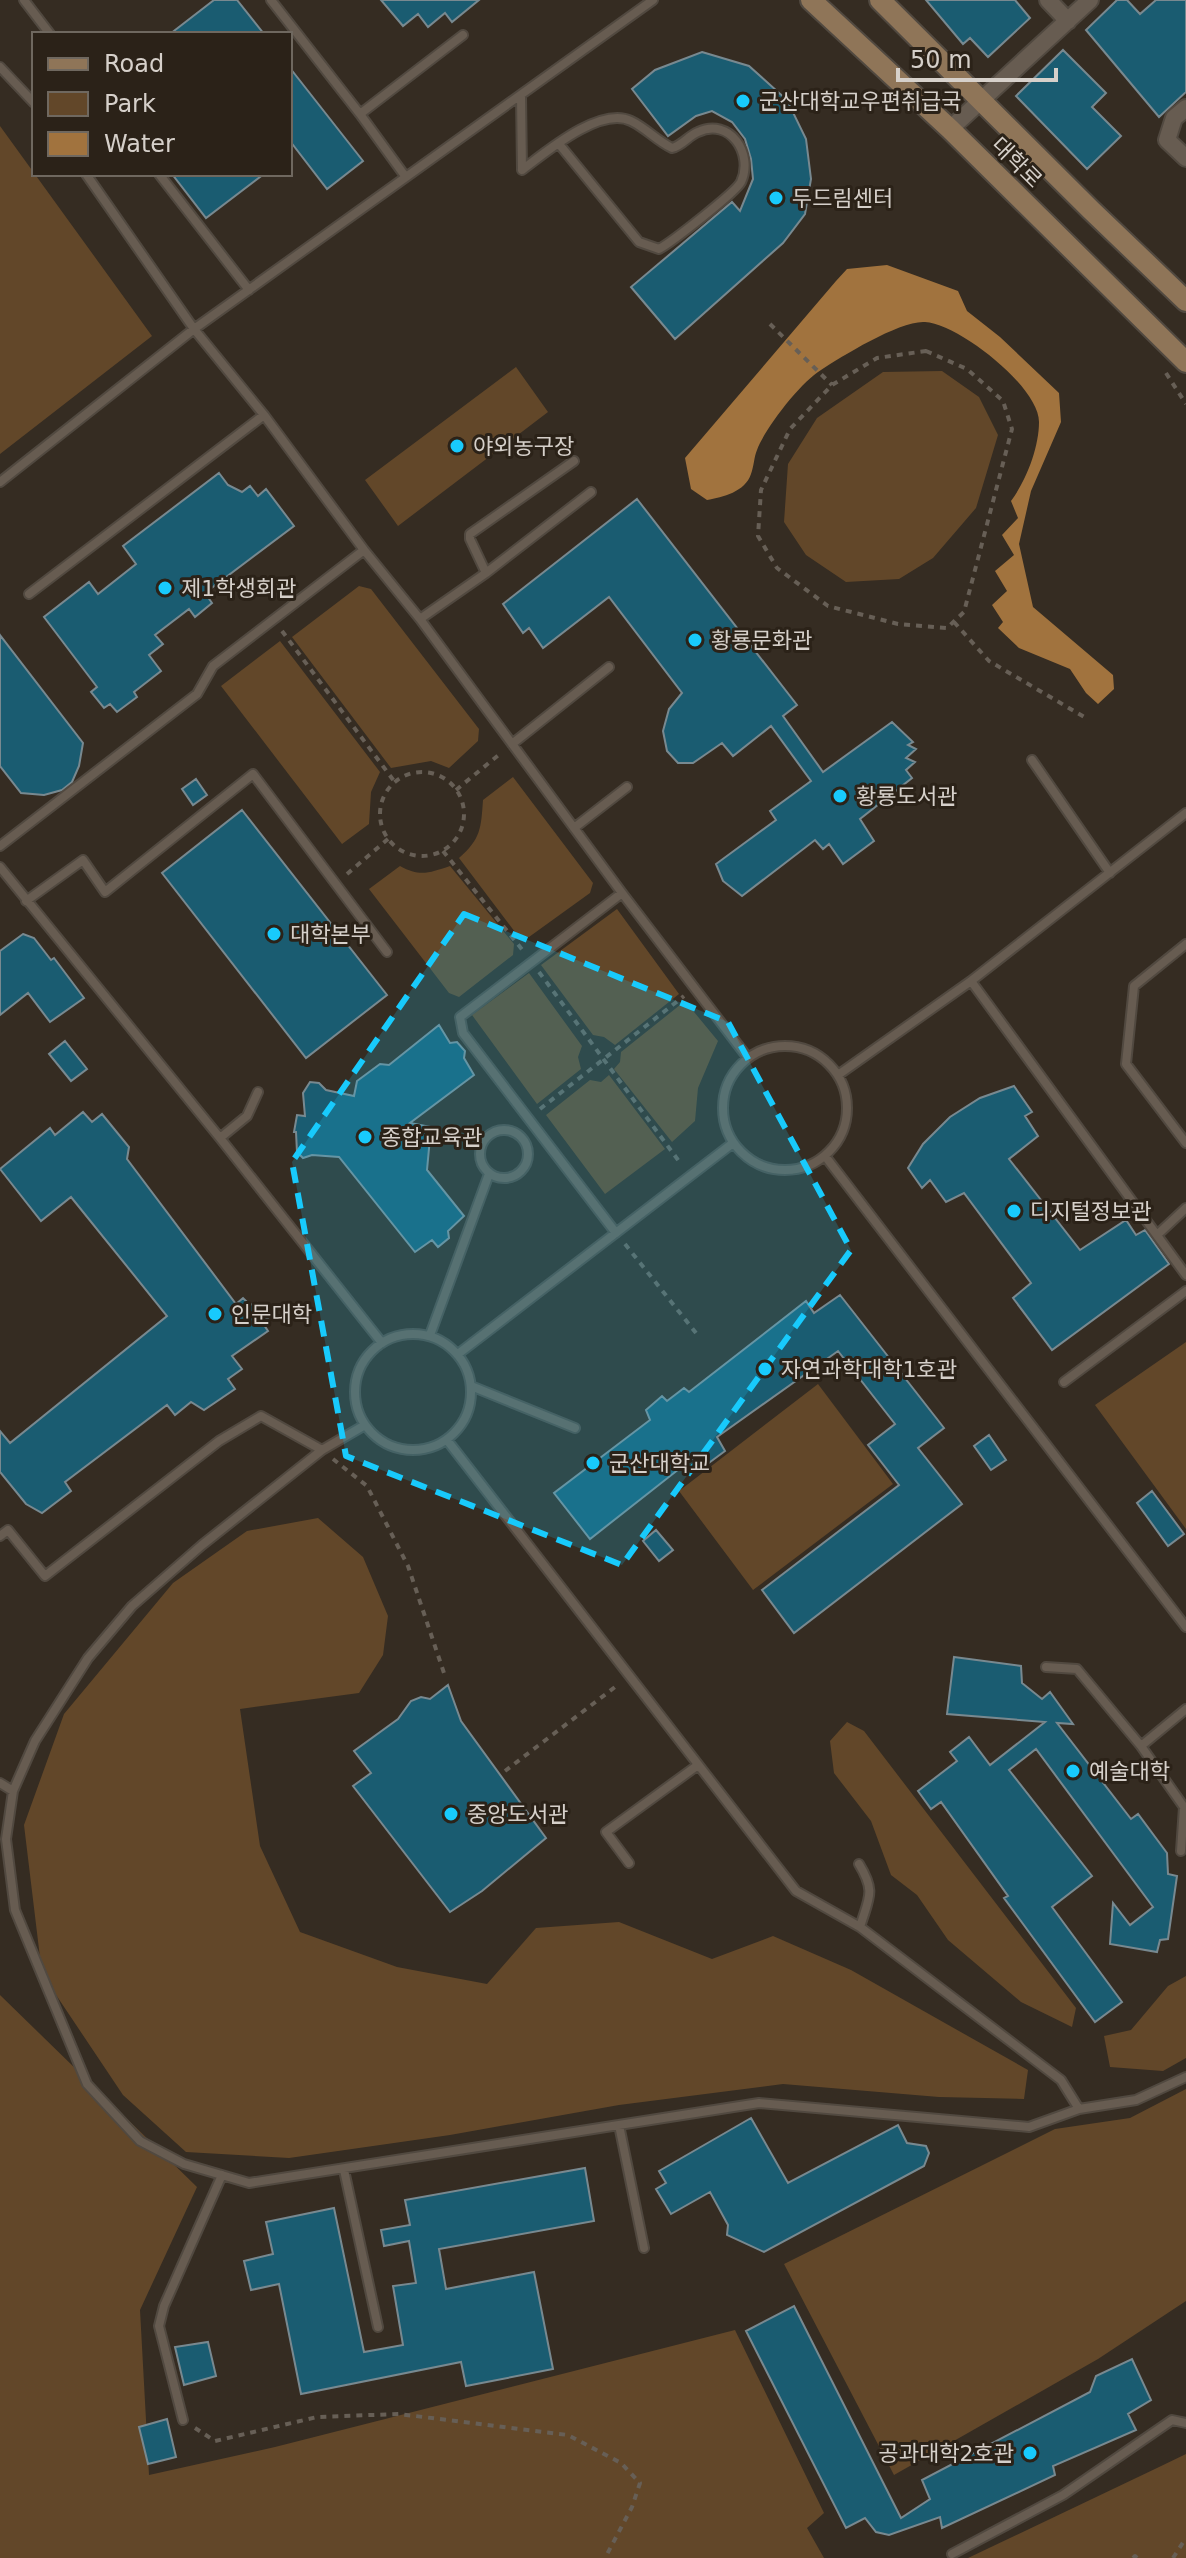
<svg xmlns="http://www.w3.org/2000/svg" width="1186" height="2558" font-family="'DejaVu Sans','Noto Sans KR',sans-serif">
  <rect width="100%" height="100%" fill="#352c22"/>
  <!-- green -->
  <path fill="#624729" d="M0 126 152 336 0 454Z
    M516 367 548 412 398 526 365 480Z
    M942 371 979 397 998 435 976 508 933 558 899 579 846 582 806 555 784 522 788 464 817 418 883 372Z
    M359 586 371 589 479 729 478 741 449 768 431 761 391 768 292 637Z
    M280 641 380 772 371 792 369 824 342 844 221 686Z
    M513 777 593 883 590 893 529 937 518 936 459 858C481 839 481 828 483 800Z
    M400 866C420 877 429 873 450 866L514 944 513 955 459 997 449 993 369 889Z
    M617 909 679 994 615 1045 604 1037 593 1035 541 965Z
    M529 973 582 1046 578 1057 581 1069 537 1104 472 1015Z
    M685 1001 718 1041 698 1088 695 1121 672 1142 614 1069 620 1062 621 1052Z
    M609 1075 665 1149 605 1194 546 1115 590 1080 601 1082Z
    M1186 1342V1529L1095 1405Z
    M818 1384 893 1484 753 1590 679 1491Z
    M318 1518 363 1557 388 1616 383 1655 359 1693 240 1709 260 1846 300 1932 397 1967 487 1984 536 1928 619 1922 712 1959 773 1936 851 1970 1028 2070 1024 2099 939 2097 783 2084 619 2105 450 2135 289 2158 186 2152 123 2095 42 1974 24 1825 64 1714 173 1583 247 1531Z
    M847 1722 864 1731 1076 2008 1072 2027 1021 2002 948 1940 917 1895 891 1875 871 1821 834 1773 830 1741Z
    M1186 1976V2058L1163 2071 1110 2067 1104 2036 1131 2030 1168 1986Z
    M0 1995 197 2187 140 2310 149 2475 275 2447 735 2330 824 2513 807 2528 824 2558H0Z
    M1186 2089V2301L1098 2359 894 2475 784 2264 1055 2129 1130 2118Z
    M1186 2454V2558H968L1157 2468Z"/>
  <!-- water -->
  <path fill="#a1733e" d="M887 265 958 291 967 311 1000 337 1059 393 1061 422 1031 491 1019 544 1033 607 1113 675 1114 689 1098 704 1086 693 1070 669 1019 648 998 628 1003 622 992 605 1007 591 995 571 1014 555 1002 535 1018 518 1011 501C1026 481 1039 448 1039 422 1039 387 959 324 925 322 901 320 842 356 821 370 801 382 765 428 757 450 754 457 754 466 751 474 745 492 723 497 707 500L691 489 685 458 836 281 847 269Z"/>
  <!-- building -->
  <path fill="#1a5c71" stroke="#788990" stroke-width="2" d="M214 0H237L264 34H170Z
    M381 0H479L452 22 445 13 428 27 418 14 403 26Z
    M926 0H1015L1030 18 988 57 970 38 963 44Z
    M1117 0H1127L1140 14 1156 0H1186V92L1159 117 1086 30Z
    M1063 50 1106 93 1092 107 1121 136 1087 169 1016 96Z
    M702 52 749 66 787 100 806 139 811 179 805 214 783 243 675 339 631 287 732 202 740 211 753 179 751 159 745 139 732 122 712 111 696 116 668 136 632 89 655 70Z
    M290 68 363 161 327 189 290 141Z
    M172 174H264L206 218Z
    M219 473 228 485 242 492 250 486 258 496 266 489 294 526 205 593 212 603 195 617 189 609 155 635 163 644 149 655 161 671 134 692 137 697 117 712 110 704 104 708 91 692 97 687 44 617 89 582 98 594 136 564 123 546Z
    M637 499 797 705 783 716 823 772 892 722 913 742 908 745 916 749 906 758 915 762 906 770 912 778 860 819 874 841 843 864 829 844 823 849 815 840 742 896 723 881 716 864 776 820 770 811 811 781 771 726 733 756 722 743 693 763H678L667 751 663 731 669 709 682 693 609 597 543 648 529 628 523 633 503 604Z
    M0 635 83 743 79 766 72 782 62 790 44 795 21 793 0 766Z
    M196 779 207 795 193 805 182 789Z
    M242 810 387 995 306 1058 162 873Z
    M23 934 34 938 51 960 54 958 84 998 50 1022 28 993 0 1015V951Z
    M439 1025 450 1043 457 1042 465 1051 464 1058 474 1075 410 1123 431 1127 427 1170 464 1216 448 1231 449 1238 438 1247 432 1240 415 1252 339 1157 312 1155 303 1158 297 1152 296 1132H294L297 1115 305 1116 303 1093 310 1082 319 1083 326 1090 354 1096 357 1081 380 1064 389 1065Z
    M65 1041 87 1069 71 1081 49 1054Z
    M1014 1086 1032 1112 1025 1116 1038 1136 1009 1159 1080 1250 1126 1220 1136 1235 1145 1230 1169 1264 1052 1350 1013 1298 1031 1283 964 1193 946 1202 930 1180 922 1188 908 1168 923 1144 950 1117 980 1098Z
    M83 1112 92 1122 102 1114 129 1147 127 1159 236 1304 243 1298 250 1305 257 1303 268 1318 262 1322 268 1331 232 1356 242 1369 228 1379 235 1389 204 1410 191 1402 175 1415 167 1405 65 1482 71 1491 42 1513 26 1504 0 1472V1431L10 1443 167 1316 71 1197 41 1221 0 1169 50 1128 55 1135Z
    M840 1295 944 1428 918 1448 962 1504 794 1633 762 1590 899 1485 868 1445 895 1424 838 1351 717 1437 725 1451 702 1468 693 1458 590 1539 554 1493 650 1420 646 1410 662 1396 667 1401 684 1388 689 1392 806 1301 814 1313Z
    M989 1435 1006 1460 991 1470 974 1446Z
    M1152 1491 1184 1534 1168 1546 1137 1503Z
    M656 1530 673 1550 659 1561 643 1541Z
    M954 1657 1021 1666 1022 1683 1042 1699 1050 1692 1073 1724 1057 1723 1131 1819 1138 1814 1167 1853 1168 1874 1177 1876 1168 1939 1160 1940 1157 1952 1110 1944 1113 1903 1130 1925 1153 1907 1036 1749 1009 1770 1092 1876 1052 1907 1122 2002 1095 2022 1004 1898 1008 1896 941 1802 931 1809 918 1791 957 1761 950 1752 969 1737 990 1765 1045 1722 947 1714Z
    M448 1685 461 1721 546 1838 482 1891 450 1912 353 1786 371 1773 354 1751 398 1719 411 1701 421 1697 430 1699Z
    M751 2118 788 2183 898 2125 907 2143 926 2146 929 2153 924 2166 764 2252 727 2235 728 2225 710 2192 671 2214 656 2189 666 2183 659 2171Z
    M585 2168 594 2221 439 2249 446 2289 534 2272 553 2369 466 2386 461 2362 301 2394 279 2284 251 2290 244 2261 273 2254 266 2222 334 2208 364 2352 403 2345 393 2286 416 2283 409 2241 384 2246 381 2230 410 2225 405 2200Z
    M794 2306 901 2518 930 2499 922 2480 1090 2392 1096 2376 1132 2359 1151 2400 1128 2414 1136 2430 1053 2466 1055 2475 942 2528 940 2517 889 2535 876 2532 865 2518 846 2528 746 2331Z
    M208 2342 216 2376 184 2385 175 2347Z
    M167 2419 176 2457 148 2464 139 2427Z"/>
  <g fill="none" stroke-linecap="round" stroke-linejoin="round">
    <defs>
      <path id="lane" d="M24 0 50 34
        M271 0 360 114 405 176
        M0 67 34 103
        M521 96 522 170
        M360 114 463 35
        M522 170C546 152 600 106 631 121 646 128 657 141 672 148 683 145 688 136 698 132 730 117 754 154 741 182 736 192 672 242 659 249L639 242 559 144
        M86 174 194 329 264 415 364 550 420 619 622 893 748 1058
        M159 174 249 290
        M0 482 194 329 653 0
        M486 573 470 539V534L574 461
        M29 594 264 415
        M420 619 486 573 591 492
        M512 744 609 667
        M1032 760 1110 873
        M574 828 627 787
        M0 846 197 694 213 666 364 550
        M0 867 220 1138 382 1343
        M26 901 83 860 105 892 253 774 387 952
        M1186 944 1134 986 1126 1064 1186 1143
        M971 981 1186 1275
        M723 1108a62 62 0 1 1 124 0a62 62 0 1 1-124 0Z
        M838 1075 971 981 1186 813
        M480 1154a24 24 0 1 1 48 0a24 24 0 1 1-48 0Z
        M220 1138 247 1116 258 1092
        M825 1156 1186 1627
        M616 1233 463 1033 460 1017 622 893
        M1157 1235 1186 1208
        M355 1392a58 58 0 1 1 116 0a58 58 0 1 1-116 0Z
        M430 1335 489 1174
        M458 1354 733 1143
        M1064 1382 1186 1291
        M471 1386 575 1428
        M365 1425 322 1450 202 1545 132 1606 88 1658 35 1741 13 1791 6 1839 15 1910 87 2084 140 2141 184 2164 249 2183 759 2103 1029 2127 1079 2109 1136 2100 1186 2077
        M447 1440 796 1891 860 1927 1061 2080 1079 2109
        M0 1536 8 1530 45 1576 219 1441 261 1416 322 1450
        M1046 1667 1077 1669 1141 1746 1186 1709
        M1141 1746 1184 1807 1181 1851
        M0 1783 13 1791
        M629 1863 606 1832 698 1765
        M859 1864C876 1892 869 1897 860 1927
        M619 2125 644 2248
        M344 2170 378 2327
        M183 2420 159 2326 164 2306 222 2175
        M952 2554 1063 2495 1172 2420 1186 2423"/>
      <path id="street" d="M1048 0 1068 21
        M1186 108 1174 118 1167 140 1186 158
        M950 129 1090 0"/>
      <path id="secondary" d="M811 0 950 129 1186 362
        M880 0 1091 210 1186 301"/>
    </defs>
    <!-- lane casing -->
    <use href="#lane" stroke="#514940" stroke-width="12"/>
    <!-- street casing -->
    <use href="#street" stroke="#514940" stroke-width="20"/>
    <!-- secondary casing -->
    <use href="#secondary" stroke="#514940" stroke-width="24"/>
    <!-- path -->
    <path stroke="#675f56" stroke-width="4" stroke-dasharray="6 6" stroke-linecap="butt" d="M770 324 832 385
      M926 351 967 369 1003 401 1012 429 964 612 947 628 898 624 828 606 777 568 758 536 761 490 790 429 832 385 877 358Z
      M1166 373 1186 404
      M954 622 989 661 1086 718
      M282 631 394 781
      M380 814a42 42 0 1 1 84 0a42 42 0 1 1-84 0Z
      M456 790 501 753
      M443 851 524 952
      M347 874 388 839
      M539 972 681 1164
      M540 1109 684 996
      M625 1244 696 1333
      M333 1459 367 1486 408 1566 444 1673
      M505 1771 619 1684
      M195 2428 215 2441 317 2417 399 2414 568 2435 621 2463 640 2483 632 2507 605 2558
      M1133 2558 1135 2556 1137 2558
      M1173 2558 1186 2538"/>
    <!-- lane -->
    <use href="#lane" stroke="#675c51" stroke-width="8"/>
    <!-- street -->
    <use href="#street" stroke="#675c51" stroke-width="16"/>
    <!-- secondary -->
    <use href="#secondary" stroke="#8f7558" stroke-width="20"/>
  </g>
  <!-- marked area -->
  <path fill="#18cafc" fill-opacity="0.2" stroke="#18cafc" stroke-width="6" stroke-dasharray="16 10" stroke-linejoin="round" d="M464 914 728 1022 851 1250 622 1565 346 1456 292 1162Z"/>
  <!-- markers -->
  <g fill="#18cafc" stroke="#2b2218" stroke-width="3">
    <circle cx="743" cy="101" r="8"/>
    <circle cx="776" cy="198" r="8"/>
    <circle cx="457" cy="446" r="8"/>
    <circle cx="165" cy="588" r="8"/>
    <circle cx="695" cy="640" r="8"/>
    <circle cx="840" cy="796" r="8"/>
    <circle cx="274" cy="934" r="8"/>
    <circle cx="365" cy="1137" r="8"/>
    <circle cx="1014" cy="1211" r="8"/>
    <circle cx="215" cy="1314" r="8"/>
    <circle cx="765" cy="1369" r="8"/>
    <circle cx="593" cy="1463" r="8"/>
    <circle cx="1073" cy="1771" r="8"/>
    <circle cx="451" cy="1814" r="8"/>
    <circle cx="1030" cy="2453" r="8"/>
  </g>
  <g text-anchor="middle" stroke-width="6" stroke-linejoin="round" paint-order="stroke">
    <!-- poi labels -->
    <g font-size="22" fill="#d6d0ca" stroke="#2b2218" text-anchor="start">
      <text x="759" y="109">군산대학교우편취급국</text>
      <text x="792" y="206">두드림센터</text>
      <text x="473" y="454">야외농구장</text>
      <text x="181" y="596">제1학생회관</text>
      <text x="711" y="648">황룡문화관</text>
      <text x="856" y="804">황룡도서관</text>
      <text x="290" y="942">대학본부</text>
      <text x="381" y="1145">종합교육관</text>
      <text x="1030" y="1219">디지털정보관</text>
      <text x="231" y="1322">인문대학</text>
      <text x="781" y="1377">자연과학대학1호관</text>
      <text x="609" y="1471">군산대학교</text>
      <text x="1089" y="1779">예술대학</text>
      <text x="467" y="1822">중앙도서관</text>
      <text x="1014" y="2461" text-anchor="end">공과대학2호관</text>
    </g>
    <!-- street labels -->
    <g font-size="22" fill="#d6d0ca" stroke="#2b2218">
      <text transform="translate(1017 162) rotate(45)" y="8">대학로</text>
    </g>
  </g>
  <!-- legend -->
  <rect x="32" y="32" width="260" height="144" fill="#2b2218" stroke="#6f685f" stroke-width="2"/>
  <rect x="48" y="58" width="40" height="12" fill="#8f7558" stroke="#6f685f" stroke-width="2"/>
  <text x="104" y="72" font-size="24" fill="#d6d0ca">Road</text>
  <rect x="48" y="92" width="40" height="24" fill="#624729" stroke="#6f685f" stroke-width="2"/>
  <text x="104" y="112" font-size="24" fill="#d6d0ca">Park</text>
  <rect x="48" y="132" width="40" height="24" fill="#a1733e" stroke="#6f685f" stroke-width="2"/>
  <text x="104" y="152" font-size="24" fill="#d6d0ca">Water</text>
  <!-- scale -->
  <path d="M898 68v12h158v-12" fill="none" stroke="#d6d0ca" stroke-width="4"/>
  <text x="910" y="68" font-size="24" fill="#d6d0ca" stroke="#2b2218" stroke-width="6" paint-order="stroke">50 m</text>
</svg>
